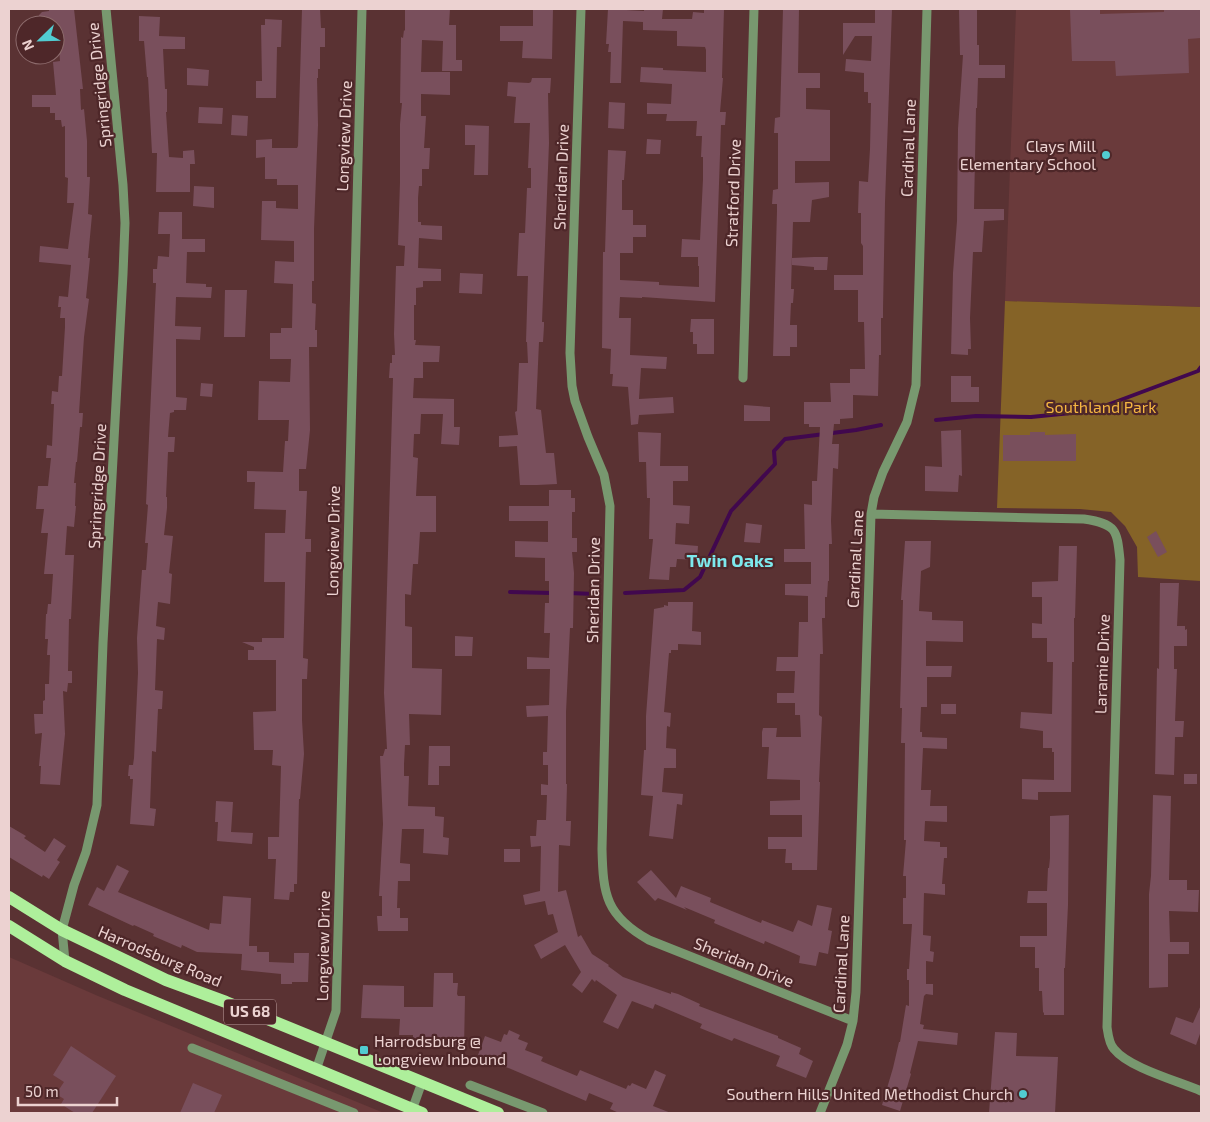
<svg xmlns="http://www.w3.org/2000/svg" width="1210" height="1122" font-family="'Exo 2',sans-serif">
  <rect width="100%" height="100%" fill="#5a3233"/>
  <!-- built -->
  <path fill="#6a3a3b" d="M1016 9H1201V307L1005 301Z
    M9 957 98 996 384 1113H9Z"/>
  <!-- green -->
  <path fill="#856327" d="M1005 301 1201 307V581L1138 577 1137 547 1125 526 1111 512 1080 509 997 508Z"/>
  <g fill="none" stroke-linecap="round" stroke-linejoin="round">
    <!-- stream -->
    <path stroke="#41084e" stroke-width="4" d="M936 420 976 416 1031 417 1091 411 1198 371 1201 367
      M510 592 552 593
      M569 593 595 594
      M625 593 684 590 700 577 731 511 775 464 774 451 785 439 856 430 881 425"/>
  </g>
  <!-- building -->
  <path fill="#794f5c" d="M49 9H74L83 89H80L81 110 84 109 87 141V177H90L88 214 92 215 88 258H90L86 298 89 299 84 337 79 413H83L82 427H80L77 462H76L74 483H76L75 506H76L74 527 67 526 65 555H74L71 619H69L68 671H72V683H68L67 692 63 691 65 734 60 785 40 784 41 766H39L42 733 35 734 34 714H43V701L45 700V684H49L50 655H47L48 639H45L46 614H47L48 604H51L53 574H44L48 533H41L44 509H36L38 486H48L51 458H46L47 445 52 446 54 404H51L52 391 58 392 59 376H62L65 327V318H60L61 307H58L59 296 68 297 71 265 39 262 40 246 68 249 74 203H67L68 178 65 177V126L62 127 61 120H55V113H50V107H32V95H56L53 62 60 61 57 22H42L39 19V15L42 12 49 11Z
    M302 9H320L321 28H325V47H320V69H318V78H317L318 125 314 229V281H312V303L316 304 315 330H317V347H309L310 430 306 469H299V491H307L305 539H311V552H306L303 658 308 659 307 679H302V720L304 754 300 799H299L297 884H294V892H290L289 900 274 899 276 859H268V837H279L281 766 272 765 273 750H254L253 712 276 711V660H248V650H254V647L242 642H262V638H284L285 582H264L265 533H285L286 510 254 509 255 482H247V471L283 472 285 441H288L289 420H258L259 381 290 382 291 359H270V333H281V328H292L293 284 274 283 275 261 294 262V241L261 240 262 201H276V208L298 209V185H277V179H265V157L256 158V140L272 139V148H297L298 146Z
    M405 9H450L449 25H456V60H462V71H442L443 41 422 40 421 72H450V95L421 94V116H426L424 148H430L429 169H422V186H419L418 198V222H421V225L442 226V240L419 238 418 268 441 269V281H423V287L416 288V305H414V340H416L415 345 440 346 439 362H423V378H414L413 398 454 399V427H460L459 445 441 444 443 414H421L420 434H414L413 457 418 458 416 496H436V532H420L418 564H413L411 595 405 594V626L412 627V668L442 669 441 715 409 714 410 745H405L404 764V776H409L408 806 435 807V816L444 817 443 837 449 838 448 855 423 853 424 829H402L400 863 410 864V881H398L397 908H400V918H408V931H378L377 916H382V896H379L383 824 380 756H383L385 749H387L384 693 393 378H389L390 363H392V355H395L394 334 396 266H404L405 246 398 245 400 182V124L402 103H400L401 37 403 38 404 30 405 31Z
    M533 9H553L552 59 522 58 523 41H500V26H533Z
    M608 9 644 11V9H663L662 19H692L693 12 704 13V9H724L722 78H723L720 112H726L725 125H721L715 302 642 297V298L620 297 619 318H631L630 355 667 357 666 369 641 368 639 399 673 397 674 413 639 415 638 424 631 425 628 387 612 386 613 374H610L611 349 602 348 603 252H605L608 150 626 151 624 180H622V210H633V225H646V237H633V253H620V280L659 282V285L699 287V266H698V257H681L682 239 700 240 703 179V157H701L702 136H696L697 121H666L667 114H647V103L671 104 672 84 640 82 641 67 663 68V70L706 72V50L705 47 677 46V31L643 30V22L623 21 621 83H610L611 52H608L609 44H606Z
    M783 9H799L798 73H820V88H806V109L830 110V161H795V183L829 182V197L812 200 810 222H793L791 289H794L793 303H791L790 325H797V347H790V356H773L777 211V204H772L773 190 778 189V133H774L775 118 780 117Z
    M875 9H892L885 202 883 310V318H881V355H879L878 396 853 395V418L840 419V424H834L832 444H839L838 469 833 468 831 521 832 544H829V581H828L827 597H825V618H822L823 654H820L819 715 822 717 819 782H820L817 870H792V863H785L786 849H768V837H802V815H770V801L800 800V780L767 779 769 747H762V732L763 728H777L776 737H801L800 715H795V703H777V693H794L795 671H776L777 657H798L799 622H808V596L785 595V584H811V562H784V549H805L804 504 812 505V481H817L820 427H809V424H804V402H831L830 383H850V369H865L864 322H858V290H834V275H863V246L861 243V213H858L859 181 868 182 870 149 871 103H868V92H864V73L845 71 846 59 871 61 872 36H855L843 55V23H875Z
    M959 9H977V45H979V65H1005V78H978L977 108H976L974 209H1004V220L984 221 982 252H973L970 318 971 349H968V355L951 354 953 273 957 221 958 129 963 55H960Z
    M1100 9V14L1164 12V9H1201V38L1188 39 1189 73 1116 76 1115 61H1072L1070 10Z
    M139 16 160 17 159 36 185 37V49H163L165 89H167V112H166L169 157 183 158V151L194 150 195 164H190V192H156L157 153H152L148 77H147L144 41H139Z
    M265 19 282 20 281 47H277L276 98H256V81H262L261 25H265Z
    M187 68 209 70 208 86 187 85Z
    M532 78H551L550 93H548L549 143 542 322H544V326L543 342H539L536 409 541 410 546 453H554L557 484 537 485H520L517 446 499 447V436L518 435 515 412 517 411 519 363H528L527 342H526L528 276H517L519 233H525L527 188H531V168H528L530 123H514L516 97 507 96 508 82 529 83 531 82Z
    M609 102 625 103 624 129 608 128Z
    M199 107 223 108 222 124 198 123Z
    M232 115 248 116 247 136 231 135Z
    M465 125 489 126 488 175H474L475 145H465Z
    M647 139 661 140 660 154H646Z
    M194 186 214 187V208L193 206Z
    M159 212H182V239H205V252H187L186 283 206 284V287H212L211 298 176 297 175 326 201 327 200 340 176 339V397L187 398 186 410H174V412L170 413 168 437H175L174 452H168L166 497H167V508L164 535 173 536 169 573 172 574 170 604 158 602 156 626 165 628 164 640 157 639 155 690 163 691 162 709H158L156 752 152 751 150 808 156 809 154 826 130 824 133 779H130V776H128L129 765H133L134 758 138 673 137 638 142 570H146L148 543H145L148 505 146 504 156 283H153V269H157L158 256 169 257 170 234H158Z
    M814 257H828L827 270H814V267L792 265V258Z
    M460 273 483 274 482 294 459 293Z
    M225 290H247L245 337H224Z
    M691 319H714V354H697V344H693V332H690Z
    M951 376H971V387H979V402H951Z
    M201 383 213 384 212 397 200 396Z
    M744 405 770 407V421H744Z
    M961 430 962 476 959 475 958 492 925 491V466L942 467 941 431Z
    M638 432 661 433 660 466H688V481H673V505L690 506 689 524 676 523 675 544 698 546 697 560 677 559 676 567H670L669 580 649 579 653 539H649L650 498H647L646 462H639Z
    M1030 432H1045V435L1076 434V461H1003V435H1030Z
    M549 490H571V498H575V512H572V538H577V552H572L574 573 573 628H570L566 712V784H567L566 821H571L570 846 559 845 558 892 566 890 578 937 581 935 592 954 609 965 608 966 623 977 671 994V992L678 994 700 1004 699 1006 778 1036V1038L801 1048 799 1054 813 1061 806 1078 776 1066 780 1056 734 1038 732 1041 700 1028 702 1024 655 1004 653 1009 632 1001 618 1029 603 1022 617 995 596 980 595 982 592 979 582 993 572 985 581 972 565 945 541 959 534 945 558 932 553 914 548 915 545 901 525 905 523 895 540 891 541 846 531 847 530 836H536L537 820H546L547 795H541V784L548 785V765H543V752H547L548 716 527 717 526 706 549 705 550 669H527V657L549 658 550 633H544L545 603H549V581H545V558L515 557V541L548 542V521H509V506H549Z
    M746 523 762 525 760 543 744 542Z
    M1156 531 1167 552 1158 557 1147 537Z
    M905 541H931L930 567 921 571 919 611 932 612V620L963 621V642L926 641V666H952L951 677H927V707H921L920 732H922V737L947 738V749L923 748 921 790H931L930 806H947V822L925 821 924 841 940 842V847H947V858H944L942 884H945V895L924 893 923 935 931 936 930 951 934 952 933 962 926 961V984H933V995L926 994 924 996 920 1024 924 1025 923 1029 958 1033 957 1045 918 1041 910 1073 911 1074 900 1111 882 1105 893 1068 899 1042H900L906 1005 909 1006V980H907V969H909L912 924H903V898H906V876H903L906 840H904L905 743H901L902 708H900L903 600H901Z
    M1059 546H1077L1075 618H1074V662H1072L1071 792H1038V800L1022 799V779L1054 780V752H1052V748H1043V731L1020 728 1021 712 1052 714 1053 662H1047V638H1032V623L1042 624V597H1032V582L1058 581Z
    M1160 583H1179L1177 626H1185V630L1187 629V646H1174V669H1177L1175 721H1184L1183 737H1175L1174 775 1155 774 1157 668 1159 669Z
    M668 602H693L692 631 701 632V645L678 644V650H671V653H669L664 712 671 713 670 727 667 726 666 748 676 749V768H664L662 792 683 794 682 805 677 804 673 839 649 836 653 796 641 795 644 750H646V716L654 609 664 607V605L668 606Z
    M455 636 473 637 472 656H455Z
    M941 704H956V714H941Z
    M429 746H450V766H439V785H428Z
    M1184 774H1197V784H1184Z
    M1153 795 1171 796 1169 880H1187V890H1199L1198 912 1169 911 1170 942H1189V954H1168V987L1149 988V894L1151 876Z
    M216 801 233 802 231 832 253 833 252 844 217 841 218 822H215Z
    M1069 815 1068 905 1065 968H1064V1015H1044V1013L1043 1012 1042 991H1039V968H1035V947H1020V936H1047V903H1027L1028 891H1047L1048 868H1049L1050 858V816Z
    M9 826 26 836 24 838 45 852 54 838 66 846 57 860 60 862 49 879 43 875 42 877 9 857Z
    M504 849H520V862H504Z
    M117 865 129 871 118 892 209 930 210 923 221 924 223 896 251 898 249 946H257V952H269V962L294 963V953H309L308 982H292V984H281V974L241 970 242 954 197 952 182 945 181 948 153 936 154 934 134 925 133 926 88 905 97 887 104 891Z
    M651 870 676 898 681 886 711 898 710 902 761 923 762 920 793 932 798 920 812 926 817 905 832 908 828 930 832 931 828 954 819 952 816 966 799 963 800 956 765 941 764 944 733 931 714 923 715 920 684 907 687 910 658 898 655 901 637 882Z
    M434 973H453V983H458L457 994 458 996H465L464 1049 452 1048V1045L434 1044V1041H413V1035H399L400 1019 361 1018 363 985 404 986V1007H433Z
    M1201 1005V1031L1196 1045 1170 1034 1176 1017 1193 1023Z
    M509 1030 520 1035 518 1039 528 1043 525 1050 543 1057 541 1061 577 1076 580 1070 626 1089 628 1085 630 1086 632 1083 646 1089 655 1070 666 1075 653 1106 671 1113H619L610 1109 613 1103 589 1093 586 1101 478 1055 485 1036 501 1042 504 1034 507 1035Z
    M995 1032 1017 1033 1016 1056 1058 1057 1055 1113H989Z
    M71 1046 116 1076 92 1113H75L61 1104 64 1099 56 1094 64 1082 53 1075Z
    M193 1083 222 1095 214 1113H180Z"/>
  <g fill="none" stroke-linecap="round" stroke-linejoin="round">
    <!-- minor -->
    <path stroke="#78986f" stroke-width="9" d="M581 9 570 353 572 386 575 401 588 437 604 475 610 506 602 849C603 895 606 916 649 940L853 1021
      M743 378 754 9
      M871 514 1084 519C1116 524 1117 529 1120 560L1107 1027C1108 1034 1109 1044 1114 1049 1129 1068 1178 1081 1201 1091
      M65 961 62 930 74 885 86 852 97 805 103 643 123 274 125 223 123 185 106 9
      M192 1048 354 1113
      M316 1070 336 1011 362 9
      M470 1085 543 1113
      M411 1113 422 1082
      M820 1113 847 1045 853 1021 856 992 871 514 874 497 883 472 907 422 916 385 927 9"/>
    <!-- major -->
    <path stroke="#aeef9b" stroke-width="12" d="M9 897 62 930 166 980 226 1002 498 1113
      M9 926 65 961 125 990 422 1113"/>
  </g>
  <!-- markers -->
  <g fill="#51ccd1" stroke="#4e2729" stroke-width="2">
    <circle cx="1106" cy="155" r="5"/>
    <rect x="359" y="1045" width="10" height="10" rx="2.5"/>
    <circle cx="1023" cy="1094" r="5"/>
  </g>
  <g text-anchor="middle" stroke-width="4.5" stroke-linejoin="round" paint-order="stroke">
    <!-- shield labels -->
    <rect fill="#4e2729" stroke="#bd9f9f" stroke-width="1" x="224" y="999.5" width="52" height="25" rx="4"/>
    <g font-size="15" font-weight="bold" fill="#ecd2d1">
      <text x="250" y="1017">US 68</text>
    </g>
    <!-- street labels -->
    <g font-size="16" fill="#ecd2d1" stroke="#4e2729">
      <text transform="translate(99 85) rotate(-96)" y="6">Springridge Drive</text>
      <text transform="translate(344 136) rotate(-88)" y="6">Longview Drive</text>
      <text transform="translate(908 148) rotate(-88)" y="6">Cardinal Lane</text>
      <text transform="translate(561 177) rotate(-88)" y="6">Sheridan Drive</text>
      <text transform="translate(733 193) rotate(-88)" y="6">Stratford Drive</text>
      <text transform="translate(97 486) rotate(-87)" y="6">Springridge Drive</text>
      <text transform="translate(333 541) rotate(-89)" y="6">Longview Drive</text>
      <text transform="translate(855 559) rotate(-87)" y="6">Cardinal Lane</text>
      <text transform="translate(593 590) rotate(-89)" y="6">Sheridan Drive</text>
      <text transform="translate(1102 664) rotate(-88)" y="6">Laramie Drive</text>
      <text transform="translate(323 946) rotate(-89)" y="6">Longview Drive</text>
      <text transform="translate(160 956) rotate(23)" y="6">Harrodsburg Road</text>
      <text transform="translate(744 962) rotate(22)" y="6">Sheridan Drive</text>
      <text transform="translate(841 964) rotate(-87)" y="6">Cardinal Lane</text>
    </g>
    <!-- poi labels -->
    <g font-size="16" fill="#ecd2d1" stroke="#4e2729" text-anchor="end">
      <text x="1096" y="152">Clays Mill<tspan x="1096" dy="18">Elementary School</tspan></text>
      <text x="374" y="1047" text-anchor="start">Harrodsburg @<tspan x="374" dy="18">Longview Inbound</tspan></text>
      <text x="1013" y="1100">Southern Hills United Methodist Church</text>
    </g>
    <!-- park labels -->
    <g font-size="16" fill="#f5b642" stroke="#4e2729">
      <text x="1101" y="413">Southland Park</text>
    </g>
    <!-- neighbourhood labels -->
    <g font-size="18" font-weight="bold" fill="#7de9ed" stroke="#4e2729">
      <text x="730" y="567">Twin Oaks</text>
    </g>
  </g>
  <!-- border -->
  <rect width="1210" height="1122" fill="none" stroke="#ecd2d1" stroke-width="20"/>
  <!-- north arrow -->
  <g transform="translate(40 40) rotate(247)"><circle r="24" fill="#4e2729" stroke="#8d6b6c"/>
  <path d="M0-4L9 19L0 12L-9 19Z" fill="#51ccd1"/>
  <text y="-8" font-size="14" font-weight="bold" text-anchor="middle" fill="#ecd2d1">N</text>
  </g>
  <!-- scale -->
  <path d="M18 1097v8h99v-8" fill="none" stroke="#ecd2d1" stroke-width="2.5"/>
  <text x="25" y="1097" font-size="15" fill="#ecd2d1" stroke="#4e2729" stroke-width="4" paint-order="stroke">50 m</text>
</svg>
